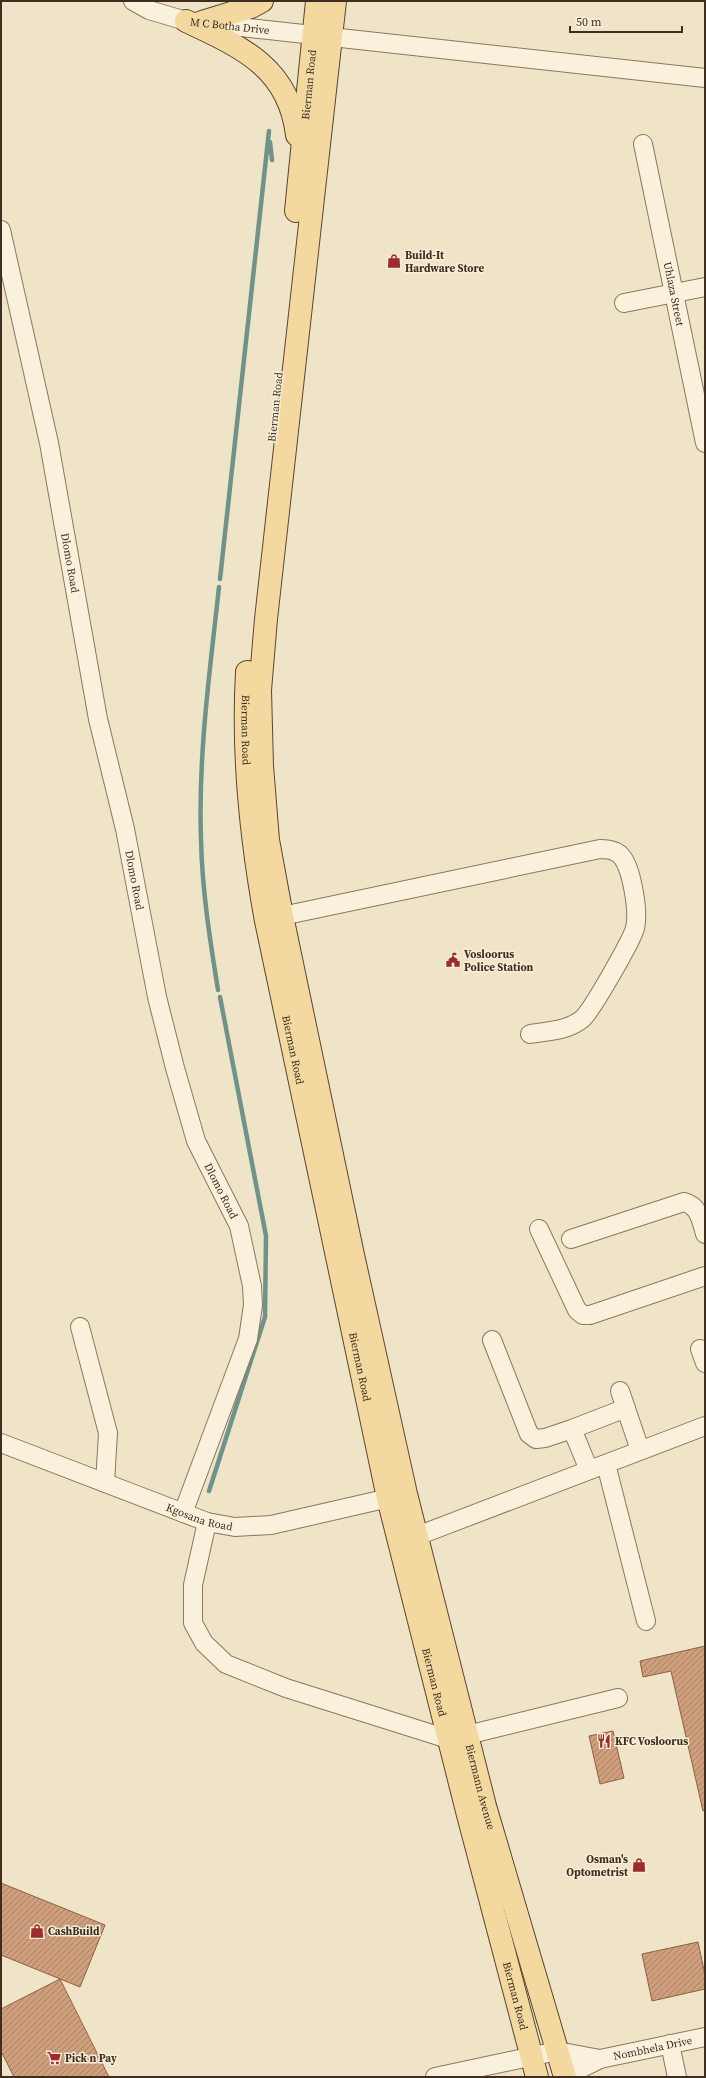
<svg xmlns="http://www.w3.org/2000/svg" width="706" height="2078" font-family="'Source Serif 4',serif">
  <defs>
    <pattern id="building-hatch" width="6" height="6" patternUnits="userSpaceOnUse"><rect width="6" height="6" fill="#cf9f7d"/><path d="M-1 1l2-2M0 6l6-6M5 7l2-2" fill="none" stroke="#a98266"/></pattern>
  </defs>
  <rect width="100%" height="100%" fill="#f0e4c8"/>
  <g fill="none" stroke-linecap="round" stroke-linejoin="round">
    <!-- stream -->
    <path stroke="#6f938a" stroke-width="4.5" d="M270 142 272 160
      M220 579 269 131
      M218 990C210 940 202 890 201 839 198 755 210 670 219 587
      M209 1491 265 1317 266 1236 220 997"/>
  </g>
  <!-- building -->
  <path fill="url(#building-hatch)" stroke="#8d5f41" d="M705 1646V1810L703 1811 671 1671 643 1677 640 1661Z
    M613 1731 624 1778 600 1784 589 1736Z
    M1 1883 105 1925 80 1987 1 1955Z
    M698 1942 705 1975V1989L652 2001 642 1954Z
    M60 1979 109 2077H14L2 2053 1 2054V2009Z"/>
  <g fill="none" stroke-linecap="round" stroke-linejoin="round">
    <defs>
      <g id="minor">
        <path id="s1" d="M133 1 149 10 186 21 705 78"/>
        <path id="s2" d="M643 144 705 443"/>
        <path id="s3" d="M1 230 49 443 98 719 125 829 157 997 175 1068 196 1141 239 1226 252 1286 253 1305 248 1339 183 1513"/>
        <path d="M624 303 705 287"/>
        <path d="M282 916 600 849C608 849 617 850 622 857 632 870 639 912 635 928 632 940 591 1012 582 1019 568 1031 547 1031 530 1034"/>
        <path d="M539 1229 577 1310 583 1315H590L705 1276"/>
        <path d="M571 1239 684 1202C699 1206 701 1220 705 1234"/>
        <path d="M80 1327 108 1433 105 1483"/>
        <path d="M492 1340 529 1434 536 1439 545 1438 572 1429"/>
        <path d="M700 1349 705 1363"/>
        <path d="M620 1391 640 1450"/>
        <path id="s4" d="M1 1443 207 1522 235 1527 271 1525 402 1495"/>
        <path d="M606 1464 646 1621"/>
        <path d="M589 1470 572 1429 626 1408"/>
        <path d="M207 1522 193 1585V1623L204 1643 226 1664 286 1688 448 1739"/>
        <path d="M417 1536 705 1426"/>
        <path d="M467 1735 618 1698"/>
        <path d="M670 2044 677 2077"/>
        <path d="M435 2077 557 2051 600 2059"/>
        <path id="s5" d="M564 2077 600 2059 705 2037"/>
      </g>
      <g id="major">
        <path id="s6" d="M335 1 266 619 260 690 262 766 268 840 282 916 353 1255 406 1494 485 1806 565 2077"/>
        <path d="M186 21C241 47 289 67 297 135"/>
        <path d="M202 22 251 7 262 1"/>
        <path id="s7" d="M296 211 317 1"/>
        <path id="s8" d="M247 672C242 757 251 839 266 921L388 1498 467 1811 537 2077"/>
      </g>
    </defs>
    <!-- minor casing -->
    <use href="#minor" stroke="#8d765c" stroke-width="20"/>
    <!-- major casing -->
    <use href="#major" stroke="#5b4430" stroke-width="24"/>
    <!-- minor -->
    <use href="#minor" stroke="#faf1dc" stroke-width="18"/>
    <!-- major -->
    <use href="#major" stroke="#f3d9a0" stroke-width="22"/>
  </g>
  <!-- icons -->
  <defs>
    <symbol id="shop-bare" viewBox="-9 -9 18 18"><path d="M-5-2.5h2.3a2.7 3.5 0 0 1 5.4 0H5L5.5 6h-11ZM-1.5-2.5h3a1.5 2.3 0 0 0-3 0Z" fill="#9e2a2b" stroke="#f7eed8" stroke-width="2.5" paint-order="stroke"/></symbol>
    <symbol id="civic-bare" viewBox="-9 -9 18 18"><path d="M-.6-6.5H3V-4.5H.6V-3L4-1V1h2V6H-6V1h2V-1L-.6-3ZM-1.2 2.5V6h2.4V2.5Z" fill="#9e2a2b" stroke="#f7eed8" stroke-width="2.5" paint-order="stroke"/></symbol>
    <symbol id="restaurant-bare" viewBox="-9 -9 18 18"><path d="M-5-6h1v4h1v-4h1v4h1v-4h1v5L-1.5 .5V6h-2V.5L-5-1ZM5-6V6H3V1.5H1.5Q1.5-4 5-6Z" fill="#9e2a2b" stroke="#f7eed8" stroke-width="2.5" paint-order="stroke"/></symbol>
    <symbol id="supermarket-bare" viewBox="-9 -9 18 18"><path d="M-6-5.5h2.5l.6 2H6L4.5 2H-2.5L-4.4-4H-6ZM-1.5 3.2a1.3 1.3 0 1 0 .1 0ZM3 3.2a1.3 1.3 0 1 0 .1 0Z" fill="#9e2a2b" stroke="#f7eed8" stroke-width="2.5" paint-order="stroke"/></symbol>
  </defs>
  <g fill-rule="evenodd">
    <use href="#shop-bare" x="384" y="251" width="20" height="20"/>
    <use href="#civic-bare" x="443" y="950" width="20" height="20"/>
    <use href="#restaurant-bare" x="594" y="1731" width="20" height="20"/>
    <use href="#shop-bare" x="629" y="1855" width="20" height="20"/>
    <use href="#shop-bare" x="27" y="1921" width="20" height="20"/>
    <use href="#supermarket-bare" x="44" y="2048" width="20" height="20"/>
  </g>
  <g text-anchor="middle" stroke-width="3" stroke-linejoin="round" paint-order="stroke">
    <!-- street labels -->
    <g font-size="11" fill="#3d2e20" stroke="#f7eed8">
      <text dy="4" stroke="none"><textPath href="#s1" startOffset="101">M C Botha Drive</textPath></text>
      <text dy="4" stroke="none"><textPath href="#s7" startOffset="127">Bierman Road</textPath></text>
      <text dy="4" stroke="none"><textPath href="#s2" startOffset="153">Uhlaza Street</textPath></text>
      <text transform="translate(275 407) rotate(-84)" y="4">Bierman Road</text>
      <text dy="4" stroke="none"><textPath href="#s3" startOffset="340">Dlomo Road</textPath></text>
      <text dy="4" stroke="none"><textPath href="#s8" startOffset="58">Bierman Road</textPath></text>
      <text dy="4" stroke="none"><textPath href="#s3" startOffset="664">Dlomo Road</textPath></text>
      <text dy="4" stroke="none"><textPath href="#s8" startOffset="382">Bierman Road</textPath></text>
      <text dy="4" stroke="none"><textPath href="#s3" startOffset="988">Dlomo Road</textPath></text>
      <text dy="4" stroke="none"><textPath href="#s8" startOffset="706">Bierman Road</textPath></text>
      <text dy="4" stroke="none"><textPath href="#s4" startOffset="212">Kgosana Road</textPath></text>
      <text dy="4" stroke="none"><textPath href="#s8" startOffset="1030">Bierman Road</textPath></text>
      <text dy="4" stroke="none"><textPath href="#s6" startOffset="1814">Biermann Avenue</textPath></text>
      <text dy="4" stroke="none"><textPath href="#s8" startOffset="1354">Bierman Road</textPath></text>
      <text dy="4" stroke="none"><textPath href="#s5" startOffset="94">Nombhela Drive</textPath></text>
    </g>
    <!-- poi labels -->
    <g font-size="11" font-weight="bold" fill="#3d2e20" stroke="#f7eed8" text-anchor="start">
      <text x="405" y="259">Build-It<tspan x="405" dy="13">Hardware Store</tspan></text>
      <text x="464" y="958">Vosloorus<tspan x="464" dy="13">Police Station</tspan></text>
      <text x="615" y="1745">KFC Vosloorus</text>
      <text x="628" y="1863" text-anchor="end">Osman's<tspan x="628" dy="13">Optometrist</tspan></text>
      <text x="48" y="1935">CashBuild</text>
      <text x="65" y="2062">Pick n Pay</text>
    </g>
  </g>
  <!-- border -->
  <rect width="706" height="2078" fill="none" stroke="#3d2e20" stroke-width="4"/>
  <!-- scale -->
  <path d="M570 26v6h112v-6" fill="none" stroke="#3d2e20" stroke-width="2"/>
  <text x="576" y="26" font-size="12" fill="#3d2e20" stroke="#f7eed8" stroke-width="3" paint-order="stroke">50 m</text>
</svg>
